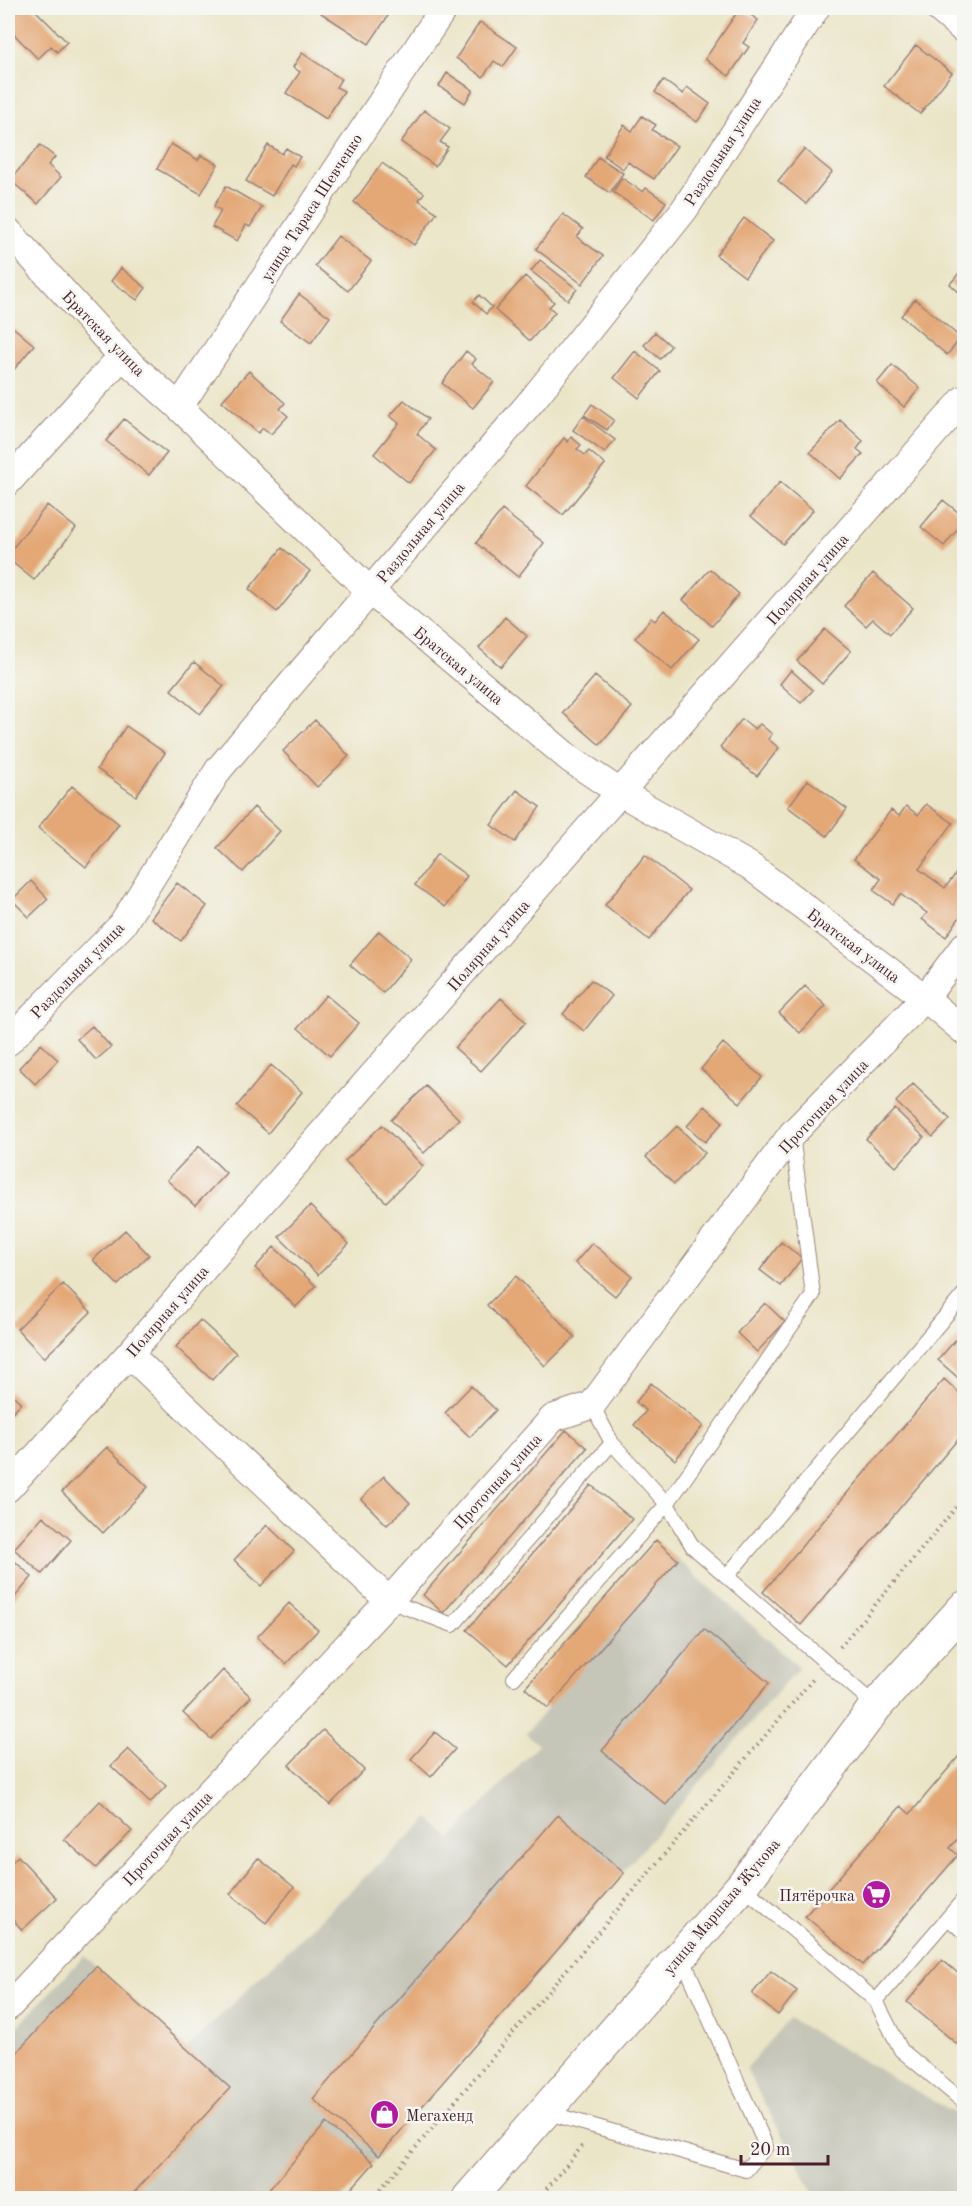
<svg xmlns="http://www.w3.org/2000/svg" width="972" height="2206" font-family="'Old Standard TT',serif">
  <rect width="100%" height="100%" fill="#f6f6f2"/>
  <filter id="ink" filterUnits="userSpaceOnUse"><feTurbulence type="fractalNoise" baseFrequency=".0167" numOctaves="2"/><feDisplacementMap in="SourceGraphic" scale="12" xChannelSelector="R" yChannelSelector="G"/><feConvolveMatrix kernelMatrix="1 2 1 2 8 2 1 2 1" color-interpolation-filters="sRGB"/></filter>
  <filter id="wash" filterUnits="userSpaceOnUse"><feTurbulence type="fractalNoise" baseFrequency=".008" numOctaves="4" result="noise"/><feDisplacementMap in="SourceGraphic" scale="24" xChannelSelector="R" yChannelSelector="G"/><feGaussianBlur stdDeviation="1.35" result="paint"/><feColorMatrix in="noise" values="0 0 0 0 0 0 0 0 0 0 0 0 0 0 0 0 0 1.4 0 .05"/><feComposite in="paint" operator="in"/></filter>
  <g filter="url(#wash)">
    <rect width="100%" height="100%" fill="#ebe5c8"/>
    <!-- industrial -->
    <path fill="#c5c5b8" d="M678 1560 799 1667 343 2198H8V2037L84 1956 187 2048 341 1899 429 1818 451 1839 538 1745 526 1733Z
      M789 2018 953 2112 964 2122V2198H816L746 2069Z"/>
    <g id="blocks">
      <!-- building -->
      <path fill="#e4a877" d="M19 8H33L67 42 57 52 51 46 38 59 8 28V19Z
        M325 8H374L388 16 369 44 321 13Z
        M740 8 758 20 743 43 749 47 729 76 705 59Z
        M480 22 517 47 503 67 494 61 483 77 456 58Z
        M916 45 952 73 920 114 884 86Z
        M302 53 341 79 336 87 344 91 326 119 286 93 300 72 293 67Z
        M447 73 473 90 465 103 439 86Z
        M663 80 683 94 687 87 710 104 697 122 655 92Z
        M424 110 450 129 440 142 448 147 435 166 401 142Z
        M642 116 656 125 652 130 677 146 654 179 628 162 623 169 604 156 624 125 632 131Z
        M171 144 198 160 201 155 218 164 201 194 157 169Z
        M40 145 55 157 48 165 61 177 38 204 10 180Z
        M268 145 282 154 286 148 300 157 294 166 291 164 272 196 246 181Z
        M804 149 832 172 806 204 778 181Z
        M598 157 623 173 610 193 586 177Z
        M382 163 424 193 419 200 437 213 414 245 354 202Z
        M622 178 643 192 646 188 666 202 654 220 613 192Z
        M226 186 262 207 250 227 246 225 237 241 212 227 221 211 214 206Z
        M563 214 583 229 577 237 603 256 582 284 536 249Z
        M744 218 773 241 745 277 716 255Z
        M338 236 371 261 348 291 315 266Z
        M540 260 577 289 568 300 531 271Z
        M964 267V303L959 298 962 295 950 284Z
        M121 268 146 288 137 300 111 281Z
        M525 276 554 302 549 307 555 312 530 341 495 310Z
        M299 294 330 317 311 343 280 321Z
        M479 295 492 307 486 314 473 302Z
        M915 299 961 338 947 355 901 316Z
        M8 323 34 345 8 377Z
        M655 332 671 346 660 359 644 345Z
        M466 351 476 359 472 364 494 382 473 408 442 383Z
        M635 351 660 371 639 398 614 378Z
        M892 365 920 388 904 407 877 383Z
        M249 371 285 403 280 409 288 416 271 434 263 428 258 433 222 401Z
        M404 400 428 419 417 434 436 450 409 483 374 454 399 423 390 416Z
        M592 404 614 420 607 430 584 415Z
        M583 416 615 440 605 453 573 430Z
        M124 419 167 453 149 475 106 441Z
        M840 420 863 441 857 449 863 454 840 479 810 452Z
        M571 437 581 445 577 449 585 455 589 451 605 464 563 515 526 486 564 438 568 442Z
        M780 482 813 510 783 544 751 516Z
        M943 500 964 517V521L944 546 921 527Z
        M47 505 76 528 34 580 8 559V554Z
        M502 510 544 543 518 577 476 543Z
        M282 548 310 571 277 612 249 589Z
        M710 569 739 594 712 626 683 600Z
        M873 573 913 608 890 634 873 619 866 626 844 606Z
        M664 610 699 639 672 670 635 638 651 618 655 621Z
        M505 617 527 636 501 667 479 648Z
        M825 629 851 651 822 684 797 661Z
        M194 662 224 686 200 714 171 690Z
        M791 670 813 690 801 703 780 684Z
        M595 676 632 707 600 745 563 713Z
        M742 719 755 729 760 724 772 734 768 739 779 748 757 776 720 747Z
        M315 720 349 756 317 787 283 751Z
        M126 726 165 753 136 796 97 769Z
        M808 780 847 809 827 836 788 807Z
        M72 786 119 824 86 867 38 828Z
        M517 790 540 807 515 842 491 825Z
        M926 804 953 823 919 869 945 888 957 872 964 877V911L946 937 922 919 927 913 900 894 893 904 873 890 881 879 854 859 891 810 899 816 906 806 918 815Z
        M254 807 280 831 243 872 217 848Z
        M437 854 467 876 445 907 415 885Z
        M645 855 689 890 649 940 605 905Z
        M31 881 48 899 29 917 12 900Z
        M177 883 207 906 181 941 151 918Z
        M379 931 411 959 383 993 350 965Z
        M591 980 612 996 584 1031 563 1014Z
        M805 986 826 1006 800 1033 779 1013Z
        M326 995 359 1023 330 1056 298 1028Z
        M501 998 526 1022 481 1071 455 1048Z
        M92 1026 111 1047 96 1060 77 1039Z
        M723 1043 762 1077 740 1103 701 1069Z
        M41 1044 58 1060 35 1084 19 1068Z
        M271 1065 302 1092 268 1133 237 1106Z
        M913 1084 950 1119 933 1137 896 1102Z
        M426 1086 459 1119 424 1153 391 1120Z
        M705 1106 723 1122 705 1142 687 1126Z
        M895 1109 924 1137 896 1167 866 1139Z
        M382 1125 423 1166 386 1202 345 1161Z
        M677 1126 705 1153 674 1184 646 1157Z
        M199 1146 226 1173 195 1206 167 1180Z
        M310 1206 349 1244 318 1275 279 1237Z
        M125 1230 149 1255 118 1285 93 1260Z
        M781 1242 802 1258 781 1286 760 1270Z
        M592 1243 632 1276 615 1296 575 1263Z
        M274 1247 316 1286 296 1307 255 1268Z
        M516 1276 575 1337 545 1366 487 1305Z
        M63 1284 91 1312 44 1358 17 1329Z
        M765 1303 785 1322 757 1352 737 1333Z
        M200 1320 236 1353 212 1380 176 1347Z
        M964 1330V1383L938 1360Z
        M944 1379 964 1397V1432L801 1625 763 1592Z
        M651 1383 703 1426 675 1460 634 1425 646 1411 636 1402Z
        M471 1386 496 1410 470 1437 445 1413Z
        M8 1390 21 1403 8 1417Z
        M566 1430 587 1448 443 1613 423 1595Z
        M107 1447 148 1487 103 1533 62 1492Z
        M384 1476 410 1503 387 1525 361 1499Z
        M591 1485 632 1519 508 1665 467 1630Z
        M43 1516 71 1540 42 1574 14 1549Z
        M267 1525 294 1551 261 1586 234 1560Z
        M656 1540 678 1560 548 1708 525 1688Z
        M8 1555 32 1577 9 1604 8 1603Z
        M289 1603 318 1630 286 1664 257 1637Z
        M704 1629 769 1683 666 1805 602 1751Z
        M223 1670 251 1697 211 1739 183 1713Z
        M323 1730 364 1770 330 1805 289 1765Z
        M435 1732 455 1749 431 1777 411 1759Z
        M128 1749 166 1786 150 1803 111 1766Z
        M964 1750V1831L950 1848 958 1855 863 1965 805 1916 901 1806 910 1814Z
        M100 1801 132 1831 96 1868 64 1839Z
        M558 1815 624 1873 379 2156 313 2099Z
        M18 1856 57 1898 22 1930 8 1914V1866Z
        M258 1858 294 1887 266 1923 230 1894Z
        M942 1960 964 1978V2050L907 2002Z
        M96 1966 230 2088 129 2198H8V2062Z
        M771 1971 797 1991 778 2015 752 1994Z
        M326 2123 374 2163 343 2198H262Z"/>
    </g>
  </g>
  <g filter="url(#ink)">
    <use href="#blocks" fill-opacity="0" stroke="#9a827a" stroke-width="1.5"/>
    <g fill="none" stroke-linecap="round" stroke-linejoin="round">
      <defs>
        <path id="service" d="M592 1405 612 1443 667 1504 693 1547 876 1706
          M727 1576 964 1294
          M389 1601 453 1625 612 1443
          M514 1678 667 1504 813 1295 792 1135
          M742 1886 876 2001 964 1899
          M948 1918 964 1932
          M876 2001 901 2050 964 2102
          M545 2112 746 2170 766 2146 682 1957"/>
        <path id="minor" d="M938 8 964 30
          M8 231 122 356 179 407 370 591 570 759 621 793 750 866 925 998 964 1031
          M179 407 444 8
          M8 482 122 356
          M8 1042 122 925 219 769 534 398 684 210 816 8
          M129 1354 389 1601
          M8 1488 129 1354 964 399
          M8 2007 389 1601 553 1418 592 1405 792 1134 925 998 964 946"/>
        <path id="primary" d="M469 2198 742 1886 876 1706 964 1608"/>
      </defs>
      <!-- service casing -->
      <use href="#service" stroke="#9a827a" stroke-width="16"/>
      <!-- minor casing -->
      <use href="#minor" stroke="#9a827a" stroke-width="29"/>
      <!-- primary casing -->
      <use href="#primary" stroke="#9a827a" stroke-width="35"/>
      <!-- path -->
      <path stroke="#9a827a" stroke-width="4" stroke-dasharray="1.5 4.5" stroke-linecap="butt" d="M840 1647 964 1498
        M373 2198 814 1678
        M539 2198 584 2144"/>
      <!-- service -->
      <use href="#service" stroke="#fff" stroke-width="14"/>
      <!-- minor -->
      <use href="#minor" stroke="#fff" stroke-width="27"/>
      <!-- primary -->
      <use href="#primary" stroke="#fff" stroke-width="33"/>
    </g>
  </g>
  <!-- icons -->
  <defs>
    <symbol id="supermarket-disc" viewBox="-11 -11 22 22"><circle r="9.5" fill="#b5179e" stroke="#f6f6f2"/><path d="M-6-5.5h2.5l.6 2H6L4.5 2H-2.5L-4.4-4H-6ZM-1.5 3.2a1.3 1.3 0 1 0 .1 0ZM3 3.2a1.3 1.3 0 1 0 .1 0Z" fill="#fff"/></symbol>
    <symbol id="shop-disc" viewBox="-11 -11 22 22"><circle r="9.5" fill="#b5179e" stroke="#f6f6f2"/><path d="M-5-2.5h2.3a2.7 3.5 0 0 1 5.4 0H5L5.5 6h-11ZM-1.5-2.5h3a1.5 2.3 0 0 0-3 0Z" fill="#fff"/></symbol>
  </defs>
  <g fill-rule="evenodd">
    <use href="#supermarket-disc" x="860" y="1878" width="33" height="33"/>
    <use href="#shop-disc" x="368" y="2098" width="33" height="33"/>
  </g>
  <g text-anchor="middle" stroke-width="5" stroke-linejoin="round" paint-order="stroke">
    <!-- street labels -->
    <g font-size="16" fill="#4a1f2b" stroke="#f6f6f2">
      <text transform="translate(722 151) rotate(-57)" y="6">Раздольная улица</text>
      <text transform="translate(311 207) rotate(-57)" y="6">улица Тараса Шевченко</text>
      <text transform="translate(104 333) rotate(46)" y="6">Братская улица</text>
      <text transform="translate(420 532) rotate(-50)" y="6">Раздольная улица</text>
      <text transform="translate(807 579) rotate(-49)" y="6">Полярная улица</text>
      <text transform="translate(459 665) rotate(40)" y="6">Братская улица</text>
      <text transform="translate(488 945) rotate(-49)" y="6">Полярная улица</text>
      <text transform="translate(854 945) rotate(37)" y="6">Братская улица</text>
      <text transform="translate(77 970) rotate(-46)" y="6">Раздольная улица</text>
      <text transform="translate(823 1106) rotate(-47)" y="6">Проточная улица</text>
      <text transform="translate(167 1311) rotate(-49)" y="6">Полярная улица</text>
      <text transform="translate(497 1481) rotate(-48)" y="6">Проточная улица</text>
      <text transform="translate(167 1838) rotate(-47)" y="6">Проточная улица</text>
      <text transform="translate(721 1906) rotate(-50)" y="6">улица Маршала Жукова</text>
    </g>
    <!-- poi labels -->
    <g font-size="16" fill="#4a1f2b" stroke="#f6f6f2" text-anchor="end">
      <text x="855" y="1901">Пятёрочка</text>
      <text x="406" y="2121" text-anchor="start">Мегахенд</text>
    </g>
  </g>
  <!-- margin -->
  <rect width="972" height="2206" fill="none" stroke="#f6f6f2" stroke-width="30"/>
  <!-- scale -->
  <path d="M741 2155v9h87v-9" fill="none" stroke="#4a1f2b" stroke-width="3"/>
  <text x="750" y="2155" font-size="18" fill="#4a1f2b" stroke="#f6f6f2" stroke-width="4.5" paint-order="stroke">20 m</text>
</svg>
